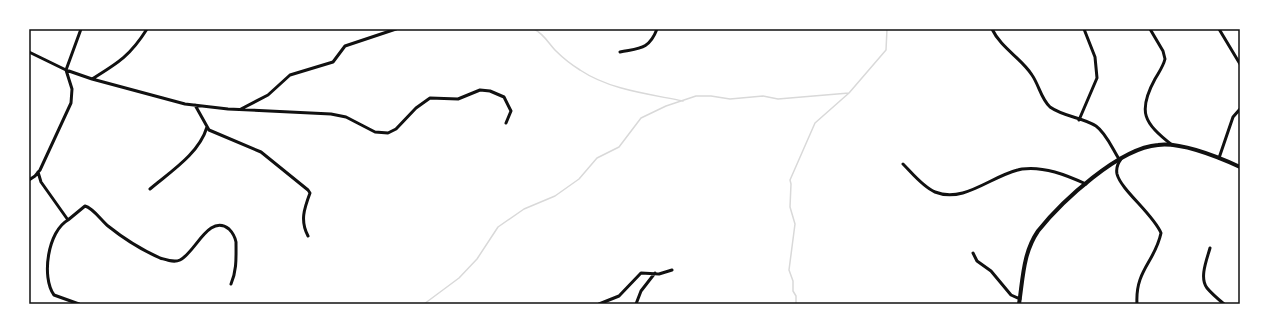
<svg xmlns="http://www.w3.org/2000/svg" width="1269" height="333" font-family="Raleway,sans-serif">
  <rect width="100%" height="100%" fill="#fff"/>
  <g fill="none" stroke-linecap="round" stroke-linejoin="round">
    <!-- stream -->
    <path stroke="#d9d9d9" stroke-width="1.5" d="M534 29C544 34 549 44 556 51 563 58 572 65 580 70 610 90 649 94 683 101
      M424 304 459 278 477 259 498 227 524 209 555 196 579 179 597 158 619 147 641 118 666 106 696 96H711L730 99 763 96 778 99 849 93
      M796 304V296L793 291V281L789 270 795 224 790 207 791 184 790 180 815 123 849 93 886 50 887 29"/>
    <!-- minor -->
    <path stroke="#111" stroke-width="3" d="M992 29C1001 48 1021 58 1032 75 1039 85 1041 99 1050 107 1064 117 1082 117 1096 126 1106 133 1112 148 1119 159
      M1150 29 1163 51 1165 59C1163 67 1159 72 1155 79 1137 112 1144 123 1172 145
      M1219 29 1240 64
      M29 52 66 70 92 79 185 104 228 109 331 114 346 117 375 132 388 133 396 129 416 108 430 98 458 99 480 90 490 91 504 97 511 111 506 123
      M620 52C639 48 649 50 657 29
      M66 70 81 29
      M92 79C118 63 130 56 147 29
      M195 105 209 130 261 152 308 190 310 193C304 209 300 221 308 236
      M241 109 268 95 290 75 333 62 345 46 396 29
      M1079 120 1097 78 1095 57 1084 29
      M1219 158 1233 117 1240 109
      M1121 159C1118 163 1116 169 1117 174 1121 190 1153 214 1161 233 1155 262 1135 270 1137 304
      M903 164C912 173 923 187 935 192 965 204 993 174 1022 169 1044 166 1066 175 1086 184
      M38 172 41 182 68 220 85 206C93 208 101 220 108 226 123 238 142 250 160 258 167 260 174 263 180 260 195 253 209 213 229 229 233 233 235 237 236 242 236 257 237 270 231 284
      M29 180 35 176 40 170 71 103 72 89 66 70
      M150 189C170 172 199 154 207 127
      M68 220C48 231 41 277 54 295L79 304
      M1210 248C1207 259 1199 278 1207 288 1212 294 1218 299 1224 304
      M973 253 977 261 991 271 1011 295 1020 299
      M599 304 619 296 641 273 659 274 672 270
      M636 304 641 291 655 273"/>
    <!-- tertiary -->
    <path stroke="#111" stroke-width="4" d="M1019 304C1023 278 1023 253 1038 231 1062 201 1119 148 1158 145 1182 142 1218 157 1240 167"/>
  </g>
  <!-- border -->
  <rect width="1269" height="333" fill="none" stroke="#ffffff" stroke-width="60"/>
  <rect x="30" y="30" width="1209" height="273" fill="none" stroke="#111" stroke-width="1.5"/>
</svg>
